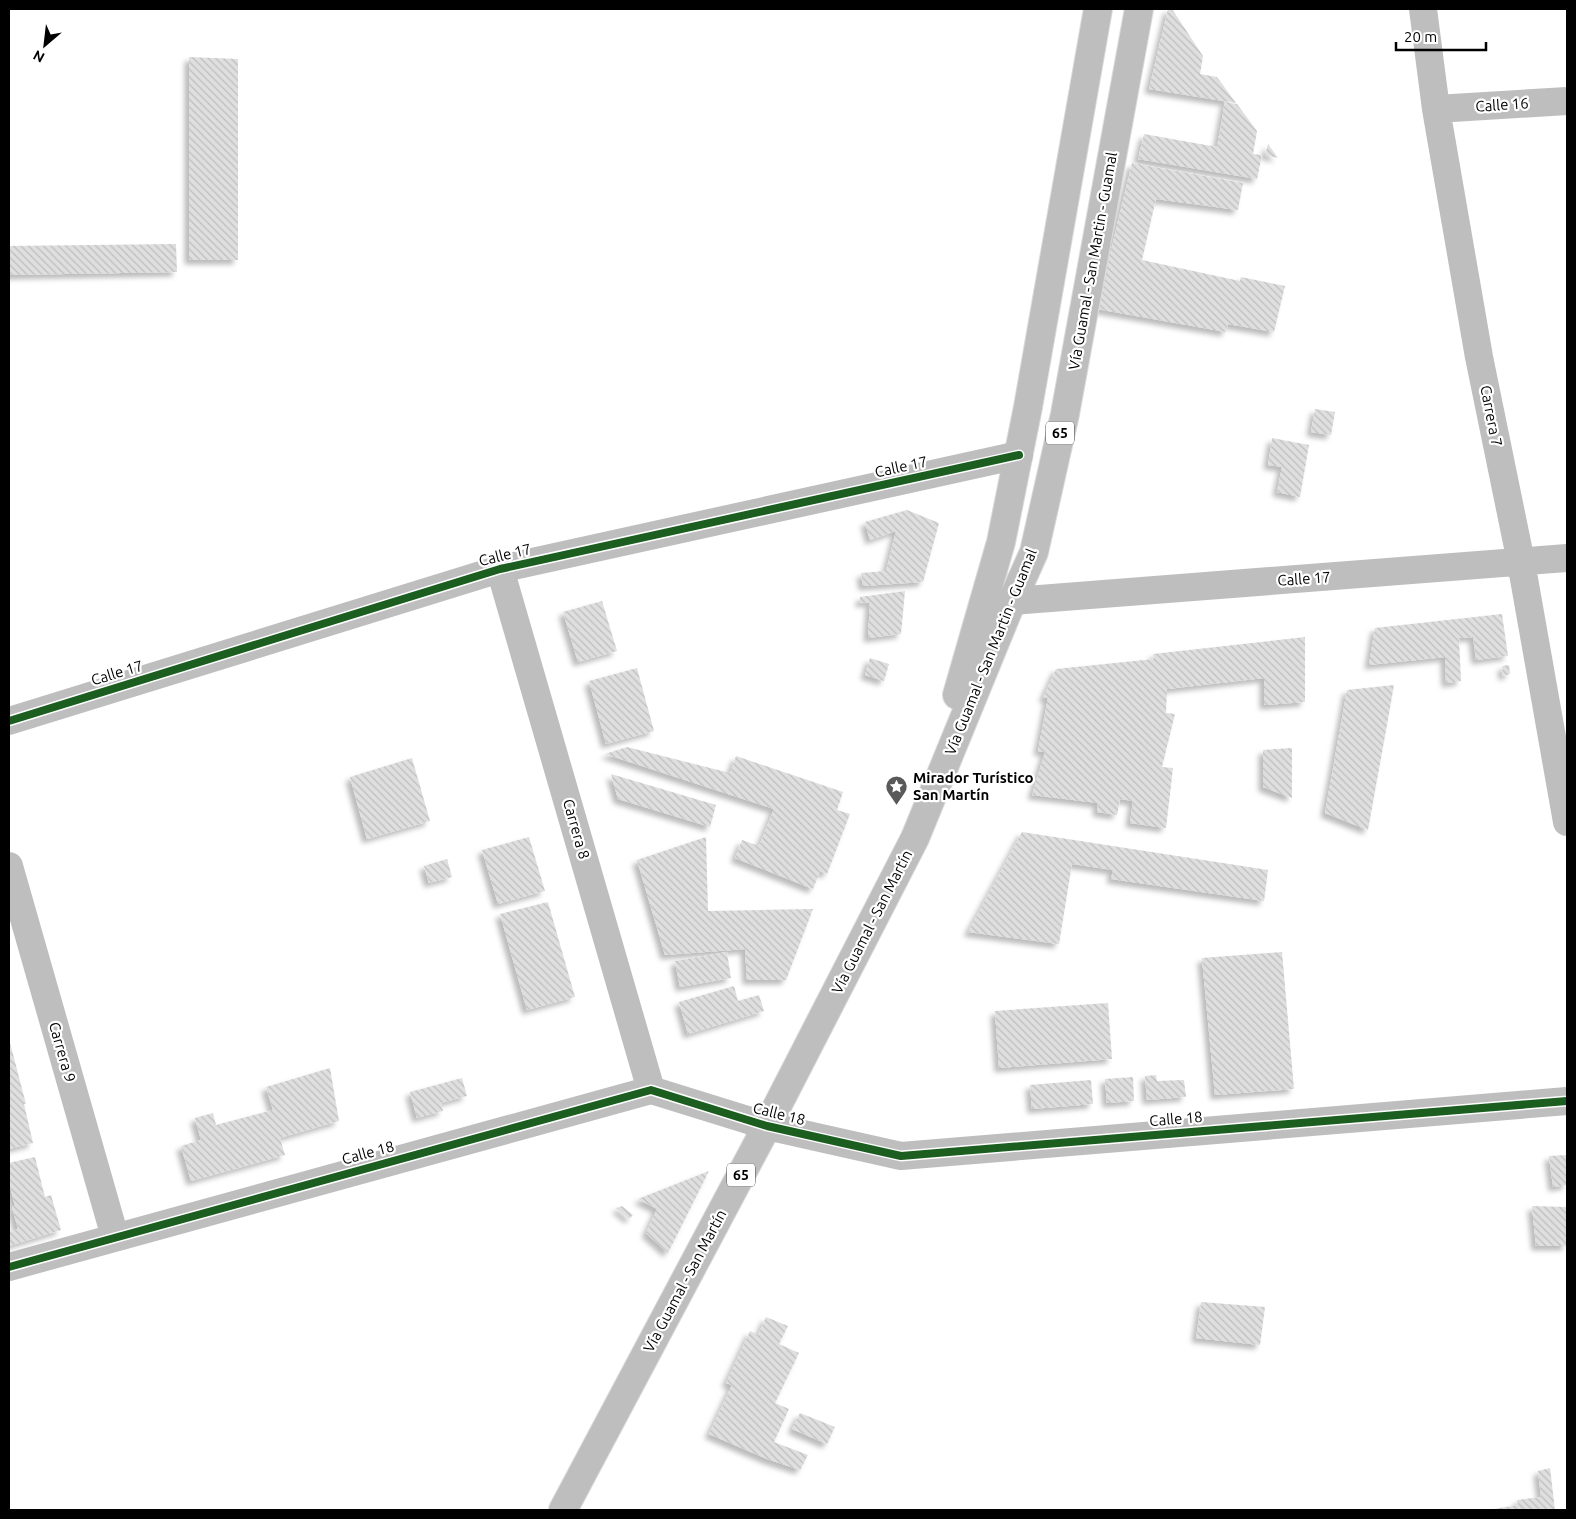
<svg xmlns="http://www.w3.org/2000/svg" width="1576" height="1519" font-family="Ubuntu,sans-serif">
  <defs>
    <pattern id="building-back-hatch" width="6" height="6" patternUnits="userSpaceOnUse" patternTransform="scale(1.25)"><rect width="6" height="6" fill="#dfdfdf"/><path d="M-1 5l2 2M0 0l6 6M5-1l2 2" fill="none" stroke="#bebebe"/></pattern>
    <filter id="shadow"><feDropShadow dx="-4.5" dy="4.5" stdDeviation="2.5" flood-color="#0004"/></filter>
  </defs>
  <rect width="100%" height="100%" fill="#fff"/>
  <!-- building -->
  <path fill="url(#building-back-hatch)" filter="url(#shadow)" d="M1168 9H1172L1203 56 1200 74 1217 77 1236 103 1149 89Z
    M189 57 238 59V260H189Z
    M1225 102 1237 104 1257 131 1253 154 1262 155 1257 179 1138 159 1144 134 1217 147Z
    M1268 144 1278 158 1265 155Z
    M1132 163 1243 183 1238 210 1156 199 1142 260 1240 281 1241 277 1285 286 1274 332 1228 324 1226 332 1097 309Z
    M176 244 177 272 9 275V246Z
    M1315 409 1335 412 1331 435 1311 432Z
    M1272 438 1309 445 1300 497 1277 492 1282 467 1268 465Z
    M907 510 939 523 923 582 863 586 861 573 886 571 896 531 870 540 865 522Z
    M905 591 901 634 868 638 870 602 860 603V597Z
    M602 601 617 651 578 662 563 612Z
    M1502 614 1508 656 1476 660 1473 637 1459 638 1461 681 1446 683 1445 657 1369 665 1375 628Z
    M1305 637V702L1264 705V678L1167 689 1166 713 1175 714 1162 767 1173 768 1166 828 1130 823 1133 801 1120 799 1117 815 1097 812 1098 803 1032 795 1045 752 1038 751 1048 698H1043L1056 669 1154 659 1153 654Z
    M870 658 889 664 884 681 865 675Z
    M1509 665 1510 674 1503 676 1502 666Z
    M637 668 654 731 606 744 589 681Z
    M1394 685 1390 708 1368 830 1325 813 1347 690Z
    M627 747 730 773 736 756 843 792 837 810 850 814 827 874 820 871 813 889 735 858 742 840 759 846 774 809 605 754Z
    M1292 748V798L1263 787V750Z
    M412 758 430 821 367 839 350 777Z
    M611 774 716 805 710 827 618 799Z
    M1022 832 1268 870 1264 901 1111 879 1113 870 1072 864 1059 944 968 932Z
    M529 837 545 891 498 904 482 850Z
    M706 837 708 911 813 909 786 980H747L745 949 665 955 637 860Z
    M447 859 452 877 429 883 424 866Z
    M548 902 575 997 527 1010 500 914Z
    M727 952 731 978 680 987 675 961Z
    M1282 952 1294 1089 1215 1095 1202 958Z
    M734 986 738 1001 759 995 764 1011 688 1034 679 1002Z
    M1108 1003 1112 1059 999 1068 995 1011Z
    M9 1039 26 1104H24L33 1143 9 1149Z
    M330 1068 339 1121 280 1138 285 1155 191 1181 181 1146 201 1140 195 1118 213 1113 216 1125 273 1110 266 1087Z
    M1156 1075 1157 1081 1184 1080 1186 1097 1147 1100 1145 1076Z
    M1133 1077 1134 1101 1107 1103 1105 1079Z
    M462 1078 467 1096 441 1103 443 1111 417 1118 410 1092Z
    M1091 1080 1093 1104 1032 1109 1030 1085Z
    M1567 1155V1185L1553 1187 1549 1156Z
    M35 1157 45 1197 51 1195 61 1230 9 1246V1232L18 1229 12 1207 15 1206 9 1182V1163Z
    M709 1171 668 1253 646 1233 657 1209 638 1199Z
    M622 1206 633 1215 629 1219 616 1208Z
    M1532 1206 1567 1207V1246H1536Z
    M1201 1302 1265 1307 1260 1345 1196 1338Z
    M766 1317 788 1326 779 1344 799 1353 775 1403 789 1409 774 1442 808 1455 800 1470 767 1459 709 1434 732 1385 726 1383 750 1331 758 1335Z
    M800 1413 835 1427 827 1444 792 1429Z
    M1550 1468 1555 1510H1488L1518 1505 1517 1500 1541 1497 1538 1471Z"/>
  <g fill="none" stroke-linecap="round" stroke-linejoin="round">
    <defs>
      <path id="primary" d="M957 695 1001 542 1028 407 1098 9
        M563 1510 767 1126 915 838 1012 601 1034 552 1065 414 1139 9"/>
    </defs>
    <!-- primary casing -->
    <use href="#primary" stroke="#dbdbdb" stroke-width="30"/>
    <!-- minor -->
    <path stroke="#bebebe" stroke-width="28" d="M1423 9 1436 109 1479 357 1521 562 1567 822
      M1436 109 1567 101
      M500 569 651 1090
      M1012 601 1567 558
      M9 721 500 569 1019 455
      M9 866 115 1237
      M9 1267 651 1090 767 1126 901 1156 1567 1101"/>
    <!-- primary -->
    <use href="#primary" stroke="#bebebe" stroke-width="28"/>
    <defs>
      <path id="cycleway" d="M9 721 500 569 1019 455
        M9 1267 651 1090 767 1126 901 1156 1567 1101"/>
    </defs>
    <!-- cycleway casing -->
    <use href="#cycleway" stroke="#fff" stroke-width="11"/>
    <!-- cycleway -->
    <use href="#cycleway" stroke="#1b5e20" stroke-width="8"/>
  </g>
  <!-- icons -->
  <defs>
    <symbol id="sight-pin" viewBox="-11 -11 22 30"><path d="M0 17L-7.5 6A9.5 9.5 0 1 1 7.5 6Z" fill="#595959" stroke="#fff"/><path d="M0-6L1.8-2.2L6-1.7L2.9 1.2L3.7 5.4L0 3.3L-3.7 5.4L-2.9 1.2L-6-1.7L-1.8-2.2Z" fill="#fff"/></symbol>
  </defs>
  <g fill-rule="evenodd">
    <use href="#sight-pin" x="884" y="774" width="25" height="34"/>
  </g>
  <g text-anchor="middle" stroke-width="4.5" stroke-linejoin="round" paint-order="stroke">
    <!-- shield labels -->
    <g fill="#fff" stroke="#4c4c4c" stroke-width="1">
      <rect x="1046" y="421.5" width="28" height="23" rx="4"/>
      <rect x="727" y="1163.5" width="28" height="23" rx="4"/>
    </g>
    <g font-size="14" font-weight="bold" fill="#000">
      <text x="1060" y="438">65</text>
      <text x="741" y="1180">65</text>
    </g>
    <!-- street labels -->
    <g font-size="15" fill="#000" stroke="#fff">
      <text transform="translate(1502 105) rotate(-4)" y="5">Calle 16</text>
      <text transform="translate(1093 261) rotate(-80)" y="5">Vía Guamal - San Martin - Guamal</text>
      <text transform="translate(1491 416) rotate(79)" y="5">Carrera 7</text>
      <text transform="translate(901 467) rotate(-12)" y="5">Calle 17</text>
      <text transform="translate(505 555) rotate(-14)" y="5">Calle 17</text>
      <text transform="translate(1304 579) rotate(-4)" y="5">Calle 17</text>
      <text transform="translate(991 652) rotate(-68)" y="5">Vía Guamal - San Martin - Guamal</text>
      <text transform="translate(117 673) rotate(-17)" y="5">Calle 17</text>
      <text transform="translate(576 829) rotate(74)" y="5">Carrera 8</text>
      <text transform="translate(872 922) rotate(-63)" y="5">Vía Guamal - San Martín</text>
      <text transform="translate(62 1052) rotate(74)" y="5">Carrera 9</text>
      <text transform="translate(779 1114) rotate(14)" y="5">Calle 18</text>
      <text transform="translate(1176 1119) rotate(-5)" y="5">Calle 18</text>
      <text transform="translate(368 1153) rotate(-15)" y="5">Calle 18</text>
      <text transform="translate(685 1281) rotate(-62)" y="5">Vía Guamal - San Martín</text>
    </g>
    <!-- poi labels -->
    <g font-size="15" font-weight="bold" fill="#000" stroke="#fff" text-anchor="start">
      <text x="913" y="783">Mirador Turístico<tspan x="913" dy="17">San Martín</tspan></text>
    </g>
  </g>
  <!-- border -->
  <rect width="1576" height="1519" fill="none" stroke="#000000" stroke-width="20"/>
  <!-- north arrow -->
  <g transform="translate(45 45) rotate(208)" stroke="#ffffff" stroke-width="4" paint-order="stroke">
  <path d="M0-4L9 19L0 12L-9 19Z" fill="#000000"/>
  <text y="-8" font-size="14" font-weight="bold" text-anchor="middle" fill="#000000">N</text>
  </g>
  <!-- scale -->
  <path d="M1396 42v8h90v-8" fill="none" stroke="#000000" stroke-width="2.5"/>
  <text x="1404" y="42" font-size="15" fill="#000000" stroke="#ffffff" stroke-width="4" paint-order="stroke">20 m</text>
</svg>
